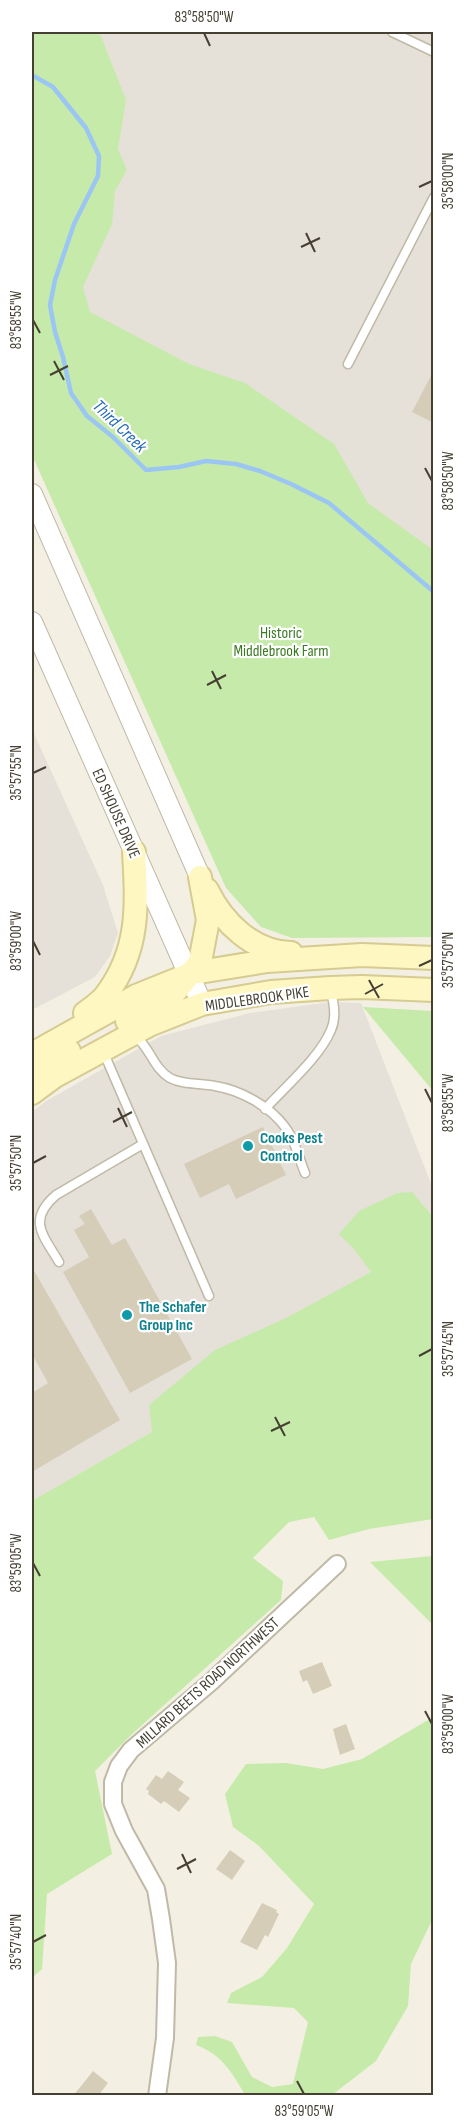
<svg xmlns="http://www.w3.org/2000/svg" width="465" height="2127" font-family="'Sofia Sans Condensed',sans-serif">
  <rect width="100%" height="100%" fill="#f3f0e3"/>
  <!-- industrial -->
  <path fill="#e5e1d9" d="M34 32H433V569L63 313Z
    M32 729 103 885 118 933 110 956 95 977 32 1010Z
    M330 1002 361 1003 433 1189V1317L32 1643V1112L46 1101 161 1036 250 1013Z"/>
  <!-- green -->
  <path fill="#c6eaa9" d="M32 32H96L101 36 126 100 118 149 127 170 115 191 112 224 83 287 90 312 189 364 245 383 334 444 368 503 433 550V937L292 938 261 927 226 888 32 455Z
    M363 1007 433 1011V1091Z
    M412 1192 433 1217V1519L369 1529 329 1540 314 1517 289 1522 253 1558 283 1581 281 1600 131 1735 95 1771 112 1854 47 1894 42 1969 32 1978V1501L152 1432 149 1405 215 1350 286 1318 371 1272 353 1248 339 1234 359 1211 397 1193Z
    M433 1556H434L433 1625 370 1562Z
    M433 1717V1918L411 1964 408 2006 376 2061 332 2095H242L244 2093C231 2071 221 2054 196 2045L198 2037 215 2036 232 2042 252 2077 272 2087 293 2084 308 2022 294 2008 227 2003 231 1993 262 1977 287 1948 314 1904 259 1846 233 1827 225 1794 246 1764 286 1763 323 1769 362 1759Z"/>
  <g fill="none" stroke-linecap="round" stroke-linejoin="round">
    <!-- stream -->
    <path stroke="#9bc6f4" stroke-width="4.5" d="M32 75 53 87 86 128 99 156 98 176 74 224 55 280 50 305 55 332 63 357 71 393 87 416 113 437 146 470 179 467 206 461 236 464 260 471 291 484 329 503 434 592"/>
  </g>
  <!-- building -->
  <path fill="#d5cdb8" d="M434 370V423L412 412Z
    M263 1127 286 1175 236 1199 229 1184 200 1198 184 1164Z
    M91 1209 112 1245 125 1238 192 1359 130 1393 63 1272 89 1257 74 1230 85 1224 79 1216Z
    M32 1267 120 1420 32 1472V1393L48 1383 32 1354Z
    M322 1662 332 1686 313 1694 307 1680 303 1682 299 1671Z
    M346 1724 355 1749 340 1755 333 1729Z
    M168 1771 184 1782 178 1790 190 1798 179 1812 164 1801 161 1804 148 1794 149 1791 146 1789 156 1775 162 1779Z
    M230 1850 245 1861 232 1880 216 1869Z
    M262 1903 277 1910 276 1912 279 1914 268 1937 265 1935 257 1950 240 1942Z
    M93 2071 108 2083 98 2096H73Z"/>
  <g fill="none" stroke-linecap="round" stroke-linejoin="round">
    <defs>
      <path id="service" d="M392 32 434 52
        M348 364 434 197
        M135 1036C150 1047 153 1068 170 1078 183 1085 200 1083 215 1086 240 1090 270 1106 285 1127 295 1139 299 1159 305 1173
        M103 1051 209 1296
        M265 1109C285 1087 320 1057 331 1030 337 1017 334 1002 330 989
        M59 1262C43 1235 27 1220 56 1195L143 1144"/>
      <path id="minor" d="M157 2096 165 2038 167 1963 161 1919 156 1889 124 1831 113 1804V1782L119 1766 131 1750 211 1682 337 1564"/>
      <path id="tertiary" d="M32 494 200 877
        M32 622 202 1004"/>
      <path id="secondary" d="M207 890C223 923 253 952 291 953
        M85 1013C92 1008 101 1002 106 995 140 950 137 905 134 852
        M127 1021 175 992 200 962 208 920 200 877
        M32 1054 136 996 193 973 267 961 362 955 434 958
        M32 1074 69 1051
        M32 1093 55 1076 149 1025 202 1004 271 992 330 988 362 987 434 990"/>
    </defs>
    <!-- service casing -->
    <use href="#service" stroke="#bfb9a6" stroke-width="11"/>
    <!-- minor casing -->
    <use href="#minor" stroke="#bfb9a6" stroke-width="20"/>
    <!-- tertiary casing -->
    <use href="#tertiary" stroke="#bfb9a6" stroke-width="22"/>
    <!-- secondary casing -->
    <use href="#secondary" stroke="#d6cb90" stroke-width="26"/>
    <!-- service -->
    <use href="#service" stroke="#fff" stroke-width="8"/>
    <!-- minor -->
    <use href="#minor" stroke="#fff" stroke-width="16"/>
    <!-- tertiary -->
    <use href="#tertiary" stroke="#fff" stroke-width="20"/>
    <!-- secondary -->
    <use href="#secondary" stroke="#fff7c1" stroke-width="22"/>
  </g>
  <!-- ticks -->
  <path fill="none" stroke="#454033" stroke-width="2" d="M204 33 210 46M419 187 432 181M306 233 315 252M301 247 320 238M33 320 40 333M54 361 64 380M50 375 68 366M425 468 432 481M212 671 221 689M207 685 226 675M33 773 46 767M33 941 40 955M419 966 432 960M369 980 379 998M365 994 383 984M425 1089 432 1103M118 1108 127 1127M113 1122 132 1112M33 1163 46 1156M419 1356 432 1349M275 1417 285 1436M271 1431 290 1422M33 1563 40 1576M425 1711 432 1724M182 1854 191 1873M177 1869 196 1859M33 1942 46 1935M297 2081 304 2094"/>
  <!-- markers -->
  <g fill="#0f9aa8" stroke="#fff" stroke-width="2">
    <circle cx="248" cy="1146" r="6"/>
    <circle cx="127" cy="1315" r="6"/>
  </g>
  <g text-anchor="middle" stroke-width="4.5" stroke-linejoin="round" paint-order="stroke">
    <!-- park labels -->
    <g font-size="16" fill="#3b7a23" stroke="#fff">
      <text x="281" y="638">Historic<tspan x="281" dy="18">Middlebrook Farm</tspan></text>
    </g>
    <!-- street labels -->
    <g font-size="16" fill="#454033" stroke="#fff">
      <text transform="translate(117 813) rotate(66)" y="6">ED SHOUSE DRIVE</text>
      <text transform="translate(257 998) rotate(-8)" y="6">MIDDLEBROOK PIKE</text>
      <text transform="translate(207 1682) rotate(-42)" y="6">MILLARD BEETS ROAD NORTHWEST</text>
    </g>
    <!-- culture labels -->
    <g font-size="16" font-weight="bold" fill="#0d838f" stroke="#fff" text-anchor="start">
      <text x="260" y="1143">Cooks Pest<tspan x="260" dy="18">Control</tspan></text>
      <text x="139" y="1312">The Schafer<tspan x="139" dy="18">Group Inc</tspan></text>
    </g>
    <!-- water labels -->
    <g font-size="18" font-style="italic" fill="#266bb7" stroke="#fff">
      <text transform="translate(120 426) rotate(44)" y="6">Third Creek</text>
    </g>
  </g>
  <!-- border -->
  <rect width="465" height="2127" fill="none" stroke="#ffffff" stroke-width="66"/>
  <rect x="33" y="33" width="399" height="2061" fill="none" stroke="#454033" stroke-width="2"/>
  <g font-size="15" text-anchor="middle" fill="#454033">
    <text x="204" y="22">83°58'50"W</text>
    <text transform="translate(448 181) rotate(-90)" y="5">35°58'00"N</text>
    <text transform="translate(16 320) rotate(-90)" y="5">83°58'55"W</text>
    <text transform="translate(448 481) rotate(-90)" y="5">83°58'50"W</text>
    <text transform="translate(16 773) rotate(-90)" y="5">35°57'55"N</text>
    <text transform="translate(16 941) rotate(-90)" y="5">83°59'00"W</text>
    <text transform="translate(448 960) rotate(-90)" y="5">35°57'50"N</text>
    <text transform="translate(448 1103) rotate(-90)" y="5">83°58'55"W</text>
    <text transform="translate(16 1163) rotate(-90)" y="5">35°57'50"N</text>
    <text transform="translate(448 1349) rotate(-90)" y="5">35°57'45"N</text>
    <text transform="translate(16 1563) rotate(-90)" y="5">83°59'05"W</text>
    <text transform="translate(448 1724) rotate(-90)" y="5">83°59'00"W</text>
    <text transform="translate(16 1942) rotate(-90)" y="5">35°57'40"N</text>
    <text x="304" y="2116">83°59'05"W</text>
  </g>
</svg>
